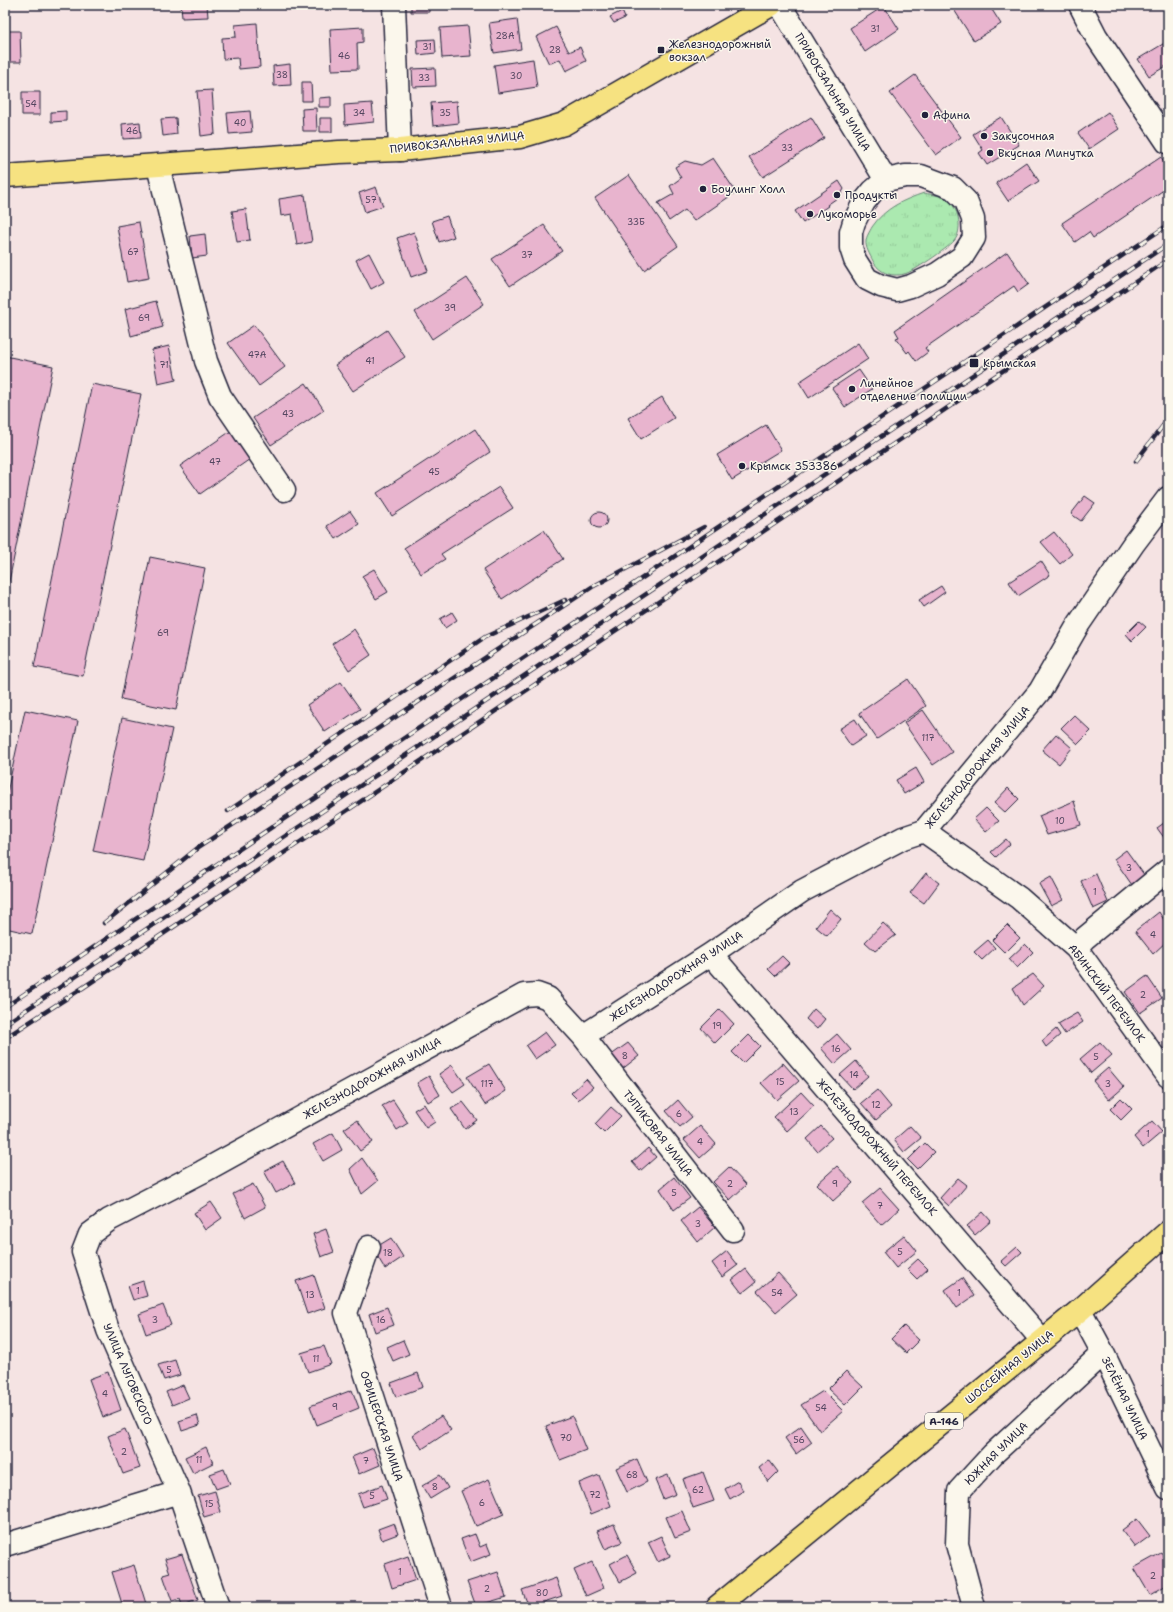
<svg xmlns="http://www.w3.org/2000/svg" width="1173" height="1612" font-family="'Shantell Sans',sans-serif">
  <defs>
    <pattern id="grass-tufts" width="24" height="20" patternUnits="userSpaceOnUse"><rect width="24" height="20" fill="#abe9b0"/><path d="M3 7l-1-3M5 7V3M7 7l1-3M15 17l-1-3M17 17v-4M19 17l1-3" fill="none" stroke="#93c898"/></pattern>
  </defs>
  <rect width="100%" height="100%" fill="#f5e3e3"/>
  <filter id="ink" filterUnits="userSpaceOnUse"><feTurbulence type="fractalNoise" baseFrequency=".025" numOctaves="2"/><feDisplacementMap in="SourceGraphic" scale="8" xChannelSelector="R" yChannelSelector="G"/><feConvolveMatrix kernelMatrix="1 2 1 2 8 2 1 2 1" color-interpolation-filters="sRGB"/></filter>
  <g filter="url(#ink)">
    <!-- grass -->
    <path fill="url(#grass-tufts)" stroke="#668676" d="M924 193C933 195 943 195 950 202 959 210 963 231 954 241 948 248 912 273 904 274 901 275 897 275 895 275 886 275 877 269 873 261 870 255 865 247 866 241 866 237 870 231 872 227 885 208 903 200 924 193Z"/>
    <!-- building -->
    <path fill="#e8b4ce" stroke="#22223b" d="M181 5H207L208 17 182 18Z
      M411 5H429V12H411Z
      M951 5H989L1001 24 974 41Z
      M884 6 899 29 865 52 850 28Z
      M622 11 625 18 614 23 610 17Z
      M517 19 521 49 494 53 489 23Z
      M257 23 260 67 239 69 238 58 223 59 222 38 236 37 235 25Z
      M468 26 471 56 442 58 440 28Z
      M363 27V42L357 43 358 69 332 70 330 29Z
      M556 27 569 52 580 47 586 61 566 71 560 59 549 64 536 37Z
      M5 31H20L21 62H5Z
      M435 39 436 53 418 55 417 40Z
      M1168 41V65L1149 76 1138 59Z
      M533 59 537 87 498 93 494 65Z
      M290 64 291 85 274 86 273 66Z
      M435 68 436 86 413 87 412 69Z
      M915 75 961 137 936 155 890 93Z
      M302 82H311L312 101H302Z
      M212 90 215 134 201 136 197 91Z
      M22 92H40V115H22Z
      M331 97V107H319V98Z
      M457 101 459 123 433 126 431 103Z
      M372 103 374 122 345 125 344 105Z
      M316 108 317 131H303L302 109Z
      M66 111V121L51 122V112Z
      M250 111 252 132 229 134 227 113Z
      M1108 112 1119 129 1089 149 1078 133Z
      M5 113H6L9 151 5 152Z
      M811 117 824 138 763 177 749 157Z
      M1001 117 1019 145 987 165 979 153 983 150 973 134Z
      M176 118 177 134 163 136 161 119Z
      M320 118H332V132H320Z
      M140 122 141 138 123 139 122 124Z
      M1161 157 1168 168V187L1093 238 1089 232 1075 242 1062 223Z
      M713 158 736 192 694 221 685 210 669 221 658 203 674 194 670 186 681 178 675 167 685 161 701 165Z
      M1026 162 1039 181 1008 201 996 183Z
      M629 175 678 246 644 270 595 198Z
      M839 181 844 189 840 196 827 205 828 206 803 223 795 211Z
      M376 187 383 206 365 212 359 193Z
      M305 195 312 242 297 245 292 214 281 216 279 199Z
      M246 209 250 240 237 242 232 211Z
      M447 216 454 237 439 242 432 221Z
      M139 222 149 278 127 282 117 226Z
      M544 225 562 251 510 286 492 259Z
      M414 232 428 271 411 277 397 238Z
      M205 234 207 256 192 258 190 236Z
      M1007 252 1029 284 1018 292 1014 286 925 348 928 352 916 361 909 351 907 353 896 338 899 337 895 330Z
      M369 253 384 282 371 289 356 260Z
      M467 278 484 304 432 339 415 312Z
      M156 301 163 327 131 336 125 309Z
      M254 325 285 367 259 386 228 343Z
      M387 330 405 357 353 391 335 365Z
      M858 343 868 359 809 398 799 382Z
      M169 346 176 380 158 384 152 350Z
      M5 356 53 366 5 601Z
      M859 370 872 389 845 407 832 388Z
      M306 383 324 410 271 445 253 418Z
      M92 384 141 394 83 676 34 667Z
      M662 397 674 418 641 439 628 418Z
      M766 425 781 450 732 480 717 455Z
      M475 429 490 452 392 516 377 493Z
      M231 431 250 459 200 494 180 466Z
      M499 487 513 508 441 554 445 559 421 574 404 548Z
      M1085 496 1095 503 1081 521 1071 514Z
      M350 511 359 524 336 539 327 526Z
      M591 520a8 8 0 1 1 16 0a8 8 0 1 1-16 0Z
      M544 530 563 559 502 599 483 570Z
      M1054 532 1072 554 1060 564 1041 542Z
      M150 557 205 568 176 710 121 699Z
      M1041 561 1050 575 1018 596 1009 582Z
      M374 569 388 592 376 599 362 576Z
      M941 586 945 592 924 607 919 600Z
      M452 612 457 620 445 628 440 619Z
      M1139 621 1146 627 1132 641 1126 634Z
      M354 629 371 655 349 670 332 644Z
      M908 679 926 706 877 739 859 713Z
      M341 682 360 709 325 732 307 705Z
      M25 710 78 721 32 934 5 928V802Z
      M923 710 952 752 933 765 904 723Z
      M1074 715 1091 731 1078 744 1061 728Z
      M122 718 172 729 143 861 93 851Z
      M855 719 866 736 851 746 839 729Z
      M1056 734 1072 748 1059 764 1042 750Z
      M916 768 924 782 904 794 896 780Z
      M1008 788 1019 799 1005 813 994 803Z
      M1074 801 1081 825 1047 835 1039 816Z
      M986 808 999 821 986 832 974 819Z
      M1168 820V843L1157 828Z
      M1006 839 1010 844 996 857 991 852Z
      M1126 850 1145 876 1132 885 1114 859Z
      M926 873 939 883 924 903 910 893Z
      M1096 874 1108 902 1093 909 1081 881Z
      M1051 877 1063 900 1051 906 1039 884Z
      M830 909 841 919 827 936 816 927Z
      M1159 912 1168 926V940L1153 954 1135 931Z
      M883 923 896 935 875 951 865 942Z
      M1007 925 1020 938 1005 953 992 940Z
      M988 940 995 948 982 960 974 952Z
      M1025 944 1033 952 1017 968 1009 959Z
      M782 956 789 963 775 976 768 969Z
      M1033 974 1044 986 1023 1005 1013 988Z
      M1147 976 1162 998 1140 1013 1125 992Z
      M720 1009 734 1024 715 1043 701 1028Z
      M814 1009 825 1019 817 1029 806 1019Z
      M1077 1013 1083 1022 1065 1034 1058 1024Z
      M1056 1029 1060 1035 1046 1047 1042 1041Z
      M545 1032 555 1045 535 1059 526 1046Z
      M837 1034 851 1050 835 1064 821 1048Z
      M749 1035 760 1046 743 1063 732 1052Z
      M1100 1042 1112 1055 1091 1073 1080 1059Z
      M628 1043 639 1056 621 1070 610 1056Z
      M856 1061 868 1076 853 1089 840 1075Z
      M783 1063 799 1081 777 1100 761 1083Z
      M489 1064 506 1091 485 1105 467 1077Z
      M452 1065 465 1084 453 1092 439 1074Z
      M1108 1068 1124 1087 1109 1100 1093 1081Z
      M429 1076 440 1095 428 1102 417 1083Z
      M586 1079 593 1087 578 1100 571 1093Z
      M877 1090 891 1107 876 1120 861 1103Z
      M801 1092 814 1106 787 1131 774 1117Z
      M1121 1098 1132 1109 1121 1120 1110 1109Z
      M393 1100 408 1123 397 1130 382 1106Z
      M678 1100 692 1117 680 1127 666 1111Z
      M463 1102 477 1120 465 1129 451 1109Z
      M424 1104 435 1122 426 1128 414 1110Z
      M611 1107 621 1116 604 1133 595 1124Z
      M357 1120 373 1142 360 1151 344 1129Z
      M1152 1121 1162 1132 1143 1148 1134 1137Z
      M700 1126 716 1144 700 1158 684 1140Z
      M821 1126 832 1138 817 1151 807 1139Z
      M910 1126 921 1138 904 1152 894 1140Z
      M333 1133 342 1150 323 1161 313 1144Z
      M925 1143 934 1152 917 1169 908 1160Z
      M648 1148 656 1157 640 1171 632 1162Z
      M362 1158 378 1181 362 1194 350 1169Z
      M283 1161 295 1183 276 1193 264 1171Z
      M837 1166 853 1183 833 1201 817 1184Z
      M729 1167 746 1185 730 1200 713 1182Z
      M674 1177 690 1198 674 1210 660 1189Z
      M958 1178 967 1185 949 1206 940 1198Z
      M253 1184 265 1207 245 1218 233 1194Z
      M880 1188 899 1209 881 1225 862 1203Z
      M211 1202 222 1218 205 1230 194 1213Z
      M698 1207 715 1227 698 1242 681 1221Z
      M983 1212 991 1221 975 1235 967 1226Z
      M326 1229 334 1252 321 1257 313 1234Z
      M904 1235 917 1251 896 1268 883 1252Z
      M391 1238 403 1257 385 1269 373 1249Z
      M1017 1247 1022 1252 1006 1266 1001 1261Z
      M727 1251 738 1265 722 1277 712 1263Z
      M918 1259 928 1269 917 1279 907 1269Z
      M746 1269 756 1282 742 1293 732 1280Z
      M778 1273 797 1294 776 1312 757 1291Z
      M314 1275 325 1308 307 1314 296 1281Z
      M962 1278 974 1296 957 1308 945 1290Z
      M143 1281 147 1296 133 1300 128 1286Z
      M163 1305 171 1325 146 1334 139 1314Z
      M387 1307 394 1325 375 1332 369 1314Z
      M904 1326 919 1340 906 1353 891 1339Z
      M403 1340 409 1354 393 1361 387 1347Z
      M324 1346 331 1364 308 1372 301 1353Z
      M175 1360 180 1375 164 1380 158 1365Z
      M846 1371 863 1387 845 1405 828 1389Z
      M108 1372 121 1410 103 1417 89 1379Z
      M418 1373 423 1387 396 1397 391 1383Z
      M183 1385 189 1398 172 1405 166 1392Z
      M352 1390 359 1408 317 1425 310 1406Z
      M823 1391 843 1411 820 1431 801 1405Z
      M197 1415 200 1425 182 1431 179 1421Z
      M441 1416 451 1430 422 1449 413 1435Z
      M572 1416 586 1450 560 1460 546 1426Z
      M801 1426 812 1442 796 1454 785 1438Z
      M125 1429 140 1468 123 1474 108 1436Z
      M206 1447 213 1463 193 1473 185 1457Z
      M373 1448 380 1465 359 1474 352 1457Z
      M637 1459 647 1482 627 1492 616 1468Z
      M769 1460 778 1472 768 1482 759 1468Z
      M224 1469 230 1484 216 1489 210 1474Z
      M703 1472 714 1501 693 1508 683 1479Z
      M440 1475 448 1488 430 1499 422 1486Z
      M599 1475 611 1506 591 1514 579 1483Z
      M668 1475 676 1494 663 1499 655 1480Z
      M489 1479 504 1514 476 1526 461 1491Z
      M738 1481 743 1491 730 1499 725 1489Z
      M382 1485 387 1499 363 1507 358 1494Z
      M215 1491 221 1512 204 1517 198 1496Z
      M682 1511 691 1532 675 1538 666 1517Z
      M1137 1519 1150 1536 1135 1547 1122 1530Z
      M394 1523 398 1534 382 1540 378 1529Z
      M614 1524 622 1542 605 1549 597 1531Z
      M475 1534 480 1547 487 1544 491 1554 470 1562 461 1539Z
      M661 1536 670 1556 658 1562 648 1542Z
      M1161 1553 1168 1566V1584L1150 1595 1134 1568Z
      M182 1554 198 1600 182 1605 180 1599 172 1601 163 1575 170 1573 165 1559Z
      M627 1555 637 1573 620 1582 610 1564Z
      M408 1556 416 1580 392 1588 385 1564Z
      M592 1562 604 1588 586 1596 574 1570Z
      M134 1565 147 1607H123L112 1572Z
      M498 1572 506 1597 476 1606 467 1582Z
      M556 1578 562 1596 529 1607 522 1590Z"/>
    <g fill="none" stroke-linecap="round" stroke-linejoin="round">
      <defs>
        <path id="minor" d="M394 5 400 150
          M780 5 886 180
          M1080 5 1096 36 1167 142 1168 141
          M158 166 206 361 220 396 284 490
          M905 176H921L953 188 966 201 973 219 974 238 962 257 937 274 911 286 897 290 881 286 867 279 855 260 851 248V232L854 222 864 202 873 191 886 180Z
          M924 831 1019 898 1076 948 1168 1076
          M1076 948 1085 938 1168 870
          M711 954 1042 1340
          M583 1036 733 1230
          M369 1247 346 1313 441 1607
          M1080 1310 1103 1353 1168 1488
          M179 1492 108 1330 83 1252 90 1234 109 1220 202 1172 524 995 537 994 548 998 583 1036 711 954 802 891 903 838 924 831 1040 691 1078 625 1134 543 1168 498
          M5 1545 179 1492 218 1607
          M974 1607 957 1544 959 1491 993 1454 1103 1353"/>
        <path id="major" d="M5 176 339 152 400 150 520 137 564 124 771 5"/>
        <path id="highway" d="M717 1607 1080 1310 1168 1232"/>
      </defs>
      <!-- minor casing -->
      <use href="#minor" stroke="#22223b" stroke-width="25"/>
      <!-- major casing -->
      <use href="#major" stroke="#22223b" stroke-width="25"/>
      <!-- highway casing -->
      <use href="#highway" stroke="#22223b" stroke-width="25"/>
      <!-- minor -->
      <use href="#minor" stroke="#fbf7ec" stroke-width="22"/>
      <!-- major -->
      <use href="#major" stroke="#f6e281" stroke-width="22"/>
      <!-- highway -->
      <use href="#highway" stroke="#f6e281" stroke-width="22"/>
      <defs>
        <path id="rail" d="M1136 461 1168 419
          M228 811 485 637 565 600
          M104 923 199 847 592 587 704 527
          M5 1007 407 736 1168 225
          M5 1024 1168 244
          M5 1038 84 987 1168 260"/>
      </defs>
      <!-- rail casing -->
      <use href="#rail" stroke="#22223b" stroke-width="4.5"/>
      <!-- rail -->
      <use href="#rail" stroke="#fbf7ec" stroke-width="3" stroke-dasharray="9" stroke-linecap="butt"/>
    </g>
  </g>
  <!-- markers -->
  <g fill="#22223b" stroke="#fbf7ec" stroke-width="1.5">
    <rect x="657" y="46" width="8" height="8" rx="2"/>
    <circle cx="925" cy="115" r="4"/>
    <circle cx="984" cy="136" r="4"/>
    <circle cx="990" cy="153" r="4"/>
    <circle cx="703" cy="189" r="4"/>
    <circle cx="837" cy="195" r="4"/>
    <circle cx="810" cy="214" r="4"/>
    <rect x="969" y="358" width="10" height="10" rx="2"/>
    <circle cx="852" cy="389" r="4"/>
    <circle cx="742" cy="466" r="4"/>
  </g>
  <g text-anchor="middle" stroke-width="3" stroke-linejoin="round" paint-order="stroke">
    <!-- number labels -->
    <g font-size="9" fill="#544660">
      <text x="875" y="32">31</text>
      <text x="505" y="39">28А</text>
      <text x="427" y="50">31</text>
      <text x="555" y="53">28</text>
      <text x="344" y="59">46</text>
      <text x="282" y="78">38</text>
      <text x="516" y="79">30</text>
      <text x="424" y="81">33</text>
      <text x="31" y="107">54</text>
      <text x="359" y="116">34</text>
      <text x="445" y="116">35</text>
      <text x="240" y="126">40</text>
      <text x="132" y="134">46</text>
      <text x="787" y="151">33</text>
      <text x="371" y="203">57</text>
      <text x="636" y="225">33Б</text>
      <text x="133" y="255">67</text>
      <text x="527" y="258">37</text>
      <text x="450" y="311">39</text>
      <text x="144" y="321">69</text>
      <text x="257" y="358">47А</text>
      <text x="370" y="364">41</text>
      <text x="164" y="368">71</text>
      <text x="288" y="417">43</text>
      <text x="215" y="465">47</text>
      <text x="434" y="475">45</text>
      <text x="163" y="636">69</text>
      <text x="928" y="741">117</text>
      <text x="1060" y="824">10</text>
      <text x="1129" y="871">3</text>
      <text x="1095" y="895">1</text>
      <text x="1153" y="938">4</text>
      <text x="1143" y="998">2</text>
      <text x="717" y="1029">19</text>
      <text x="836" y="1052">16</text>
      <text x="625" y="1059">8</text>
      <text x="1096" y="1060">5</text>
      <text x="854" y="1078">14</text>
      <text x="780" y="1085">15</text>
      <text x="487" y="1087">117</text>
      <text x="1108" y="1087">3</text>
      <text x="876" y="1108">12</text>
      <text x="794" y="1115">13</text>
      <text x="679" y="1117">6</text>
      <text x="1148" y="1137">1</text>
      <text x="700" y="1145">4</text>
      <text x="730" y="1187">2</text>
      <text x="835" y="1187">9</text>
      <text x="674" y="1196">5</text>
      <text x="880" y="1209">7</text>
      <text x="698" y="1227">3</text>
      <text x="900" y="1255">5</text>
      <text x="388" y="1256">18</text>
      <text x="725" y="1267">1</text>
      <text x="138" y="1294">1</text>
      <text x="777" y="1296">54</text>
      <text x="959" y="1296">1</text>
      <text x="310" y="1298">13</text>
      <text x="155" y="1323">3</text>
      <text x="381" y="1323">16</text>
      <text x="316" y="1362">11</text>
      <text x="169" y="1373">5</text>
      <text x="105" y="1397">4</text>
      <text x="335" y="1410">9</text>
      <text x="821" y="1411">54</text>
      <text x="566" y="1441">70</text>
      <text x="799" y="1443">56</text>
      <text x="124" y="1455">2</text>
      <text x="199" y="1463">11</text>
      <text x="366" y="1464">7</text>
      <text x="632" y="1478">68</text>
      <text x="435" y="1490">8</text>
      <text x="698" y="1493">62</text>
      <text x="595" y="1498">72</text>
      <text x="372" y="1499">5</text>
      <text x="482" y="1506">6</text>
      <text x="209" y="1507">15</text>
      <text x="400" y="1575">1</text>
      <text x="1153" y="1579">2</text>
      <text x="487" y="1592">2</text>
      <text x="542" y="1596">80</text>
    </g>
    <!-- shield labels -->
    <rect fill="#fbf7ec" stroke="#636270" stroke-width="1" x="925" y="1413" width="38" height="16" rx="3"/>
    <g font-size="10" font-weight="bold" fill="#22223b">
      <text x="944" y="1425">А-146</text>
    </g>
    <!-- poi labels -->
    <g font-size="11" fill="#22223b" stroke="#fbf7ec" text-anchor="start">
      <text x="669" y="48">Железнодорожный<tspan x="669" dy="13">вокзал</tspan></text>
      <text x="933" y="119">Афина</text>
      <text x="992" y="140">Закусочная</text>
      <text x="998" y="157">Вкусная Минутка</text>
      <text x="711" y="193">Боулинг Холл</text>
      <text x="845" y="199">Продукты</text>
      <text x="818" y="218">Лукоморье</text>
      <text x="983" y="367">Крымская</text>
      <text x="860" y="387">Линейное<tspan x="860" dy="13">отделение полиции</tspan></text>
      <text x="750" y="470">Крымск 353386</text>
    </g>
    <!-- street labels -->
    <g font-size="11" fill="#22223b" stroke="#fbf7ec">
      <text transform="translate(833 92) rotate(59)" y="4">ПРИВОКЗАЛЬНАЯ УЛИЦА</text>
      <text transform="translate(457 142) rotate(-6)" y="4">ПРИВОКЗАЛЬНАЯ УЛИЦА</text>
      <text transform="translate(977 767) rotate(-50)" y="4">ЖЕЛЕЗНОДОРОЖНАЯ УЛИЦА</text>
      <text transform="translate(676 976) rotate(-33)" y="4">ЖЕЛЕЗНОДОРОЖНАЯ УЛИЦА</text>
      <text transform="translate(1107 993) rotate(53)" y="4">АБИНСКИЙ ПЕРЕУЛОК</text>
      <text transform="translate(372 1078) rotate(-29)" y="4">ЖЕЛЕЗНОДОРОЖНАЯ УЛИЦА</text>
      <text transform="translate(658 1133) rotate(52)" y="4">ТУПИКОВАЯ УЛИЦА</text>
      <text transform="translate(877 1147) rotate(49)" y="4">ЖЕЛЕЗНОДОРОЖНЫЙ ПЕРЕУЛОК</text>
      <text transform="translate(1009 1367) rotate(-39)" y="4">ШОССЕЙНАЯ УЛИЦА</text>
      <text transform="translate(128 1374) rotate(67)" y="4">УЛИЦА ЛУГОВСКОГО</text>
      <text transform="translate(1125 1398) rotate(64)" y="4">ЗЕЛЁНАЯ УЛИЦА</text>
      <text transform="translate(382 1426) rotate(72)" y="4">ОФИЦЕРСКАЯ УЛИЦА</text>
      <text transform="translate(996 1453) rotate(-45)" y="4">ЮЖНАЯ УЛИЦА</text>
    </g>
  </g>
  <!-- margin -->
  <rect width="1173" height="1612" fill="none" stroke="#fbf7ec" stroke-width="20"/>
  <rect x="10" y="10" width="1153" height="1592" fill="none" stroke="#22223b" stroke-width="1.5" filter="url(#ink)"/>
</svg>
